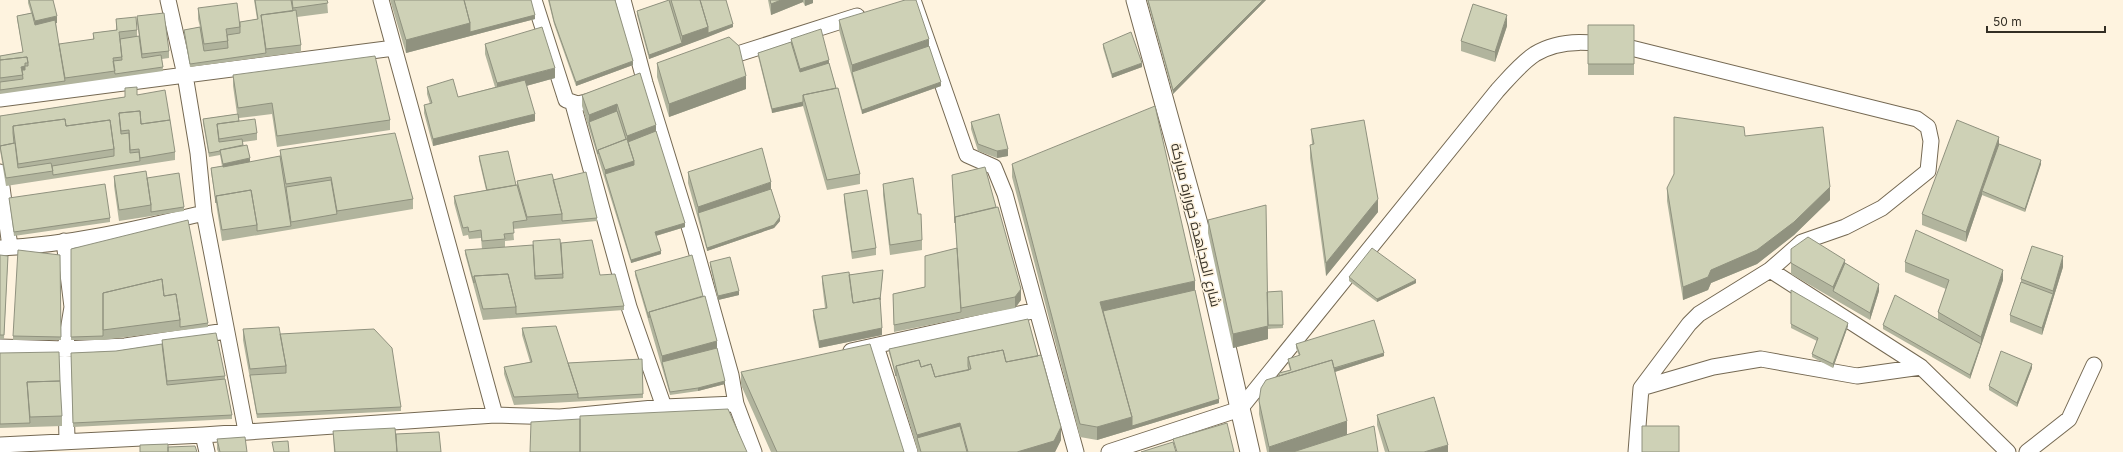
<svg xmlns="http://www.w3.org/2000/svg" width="2123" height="452" font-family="Inter,Cairo,sans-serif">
  <rect width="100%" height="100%" fill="#fef3df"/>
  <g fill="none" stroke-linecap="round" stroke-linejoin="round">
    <defs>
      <path id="minor" d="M168 0 185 75 198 153 204 213 246 431
        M381 0 495 415
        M534 0 566 100 578 104 602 98
        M623 0 645 83 692 236 731 375 736 404 754 452
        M913 0 967 155 994 167 1005 194 1076 452
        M722 59 857 16
        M0 99 394 48
        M573 104 629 307 664 407
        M0 172 10 247
        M64 241 72 307 65 349 67 441
        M0 248C69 245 137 229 204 213
        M1770 270 1921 367 2008 452
        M876 346 910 452
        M0 347 65 349 125 346 226 331
        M851 351 1037 310
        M1641 388 1713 367 1761 359 1857 376 1921 367
        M203 435 207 452
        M0 445 203 435 495 415 560 417 664 407 736 404
        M1109 452 1240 409 1497 91C1509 78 1520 64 1535 54 1564 36 1599 43 1631 48L1917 119 1928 127 1931 141 1928 171 1882 208 1845 227 1802 242 1770 270 1699 314 1689 324 1641 388 1636 452
        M2027 452 2069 419 2094 365"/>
      <path id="tertiary" d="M1136 0 1198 224 1250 452"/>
    </defs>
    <!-- minor casing -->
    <use href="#minor" stroke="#756953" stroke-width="17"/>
    <!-- tertiary casing -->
    <use href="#tertiary" stroke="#756953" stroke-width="21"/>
    <!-- minor -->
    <use href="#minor" stroke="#fff" stroke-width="15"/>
    <!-- tertiary -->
    <use href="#tertiary" stroke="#fff" stroke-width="19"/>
  </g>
  <!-- wall -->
  <path fill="#b1b49d" d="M28 0H53L57 23H56L59 47 93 39V33L116 30V19L137 30V36H139L137 24V16L169 51V58L162 59 163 71 0 94V56L23 52 17 19V16L31 13 28 3Z
    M254 0H327L328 13 297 17 301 45V52L190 67 184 33V30L200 27 198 19V8L240 22 257 19Z
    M390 0H531L535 19 406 53Z
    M548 0H615L633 65 576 86 554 24Z
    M669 0H726L733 27 649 59 637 15V11Z
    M768 0H813V3L805 6 803 2 771 15Z
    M1147 0H1266L1173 94Z
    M839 20 929 46 941 86 862 114 839 30Z
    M1588 25H1634V75H1588Z
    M1507 26 1495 62 1461 51V41Z
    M791 39 829 63 860 174V184L827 190 803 106 772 113 758 56V53L791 42Z
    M485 44 555 78 526 86 535 121 433 146 424 113V105L430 104 427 94V87L458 97 495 87 485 54Z
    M1103 44 1142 67 1112 78 1103 48Z
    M657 63 746 89 669 117 657 77Z
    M640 73 656 131 685 227 656 236 661 254 631 263 582 106V95Z
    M233 75 390 120V130L277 147 272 114 239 118V121L257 133V140L243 142V145L250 162 280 156V150L413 199V209L222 241 211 172V168L222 166 220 155 209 157 203 123V119L237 114 233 86Z
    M137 95 175 152V160L6 186 0 150V116Z
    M971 122 1008 156 997 158 978 151 971 129Z
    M1311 129 1378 212 1326 276 1310 158V145H1312Z
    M1745 136 1830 200 1794 235 1757 264 1711 283 1708 290 1683 300 1667 201V188Z
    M1999 144 2041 164 2025 212 1982 195 1966 242 1922 225V214Z
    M479 156 516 185H517V181L553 180 597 218V221L513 229 514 240 505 241V247L483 249 561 243 600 275 624 306V310L483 320 465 254V250L482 249 481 238 469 239 468 235 463 236 454 203V196L486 190 479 160Z
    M1012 164 1195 290 1219 403 1097 440 1080 437 1012 177Z
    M688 172 771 189 780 221 774 228 707 251 688 183Z
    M114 176 147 178 184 207V211L119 221 114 186Z
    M952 179 1021 300 1015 308 894 332 893 294 925 287 957 249Z
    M883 184 922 240V250L890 255 883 195Z
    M844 194 876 248V255L852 259 844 201Z
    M9 198 110 218V222L14 236Z
    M1208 220 1267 292 1282 291 1283 328 1268 329V339L1233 348 1208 233Z
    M71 249 208 323V327L103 340H71Z
    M1791 249 1845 263 1879 291 1870 320 1791 274Z
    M0 255 8 256 4 339H0Z
    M60 255 61 340H13V336Z
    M710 262 739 295 718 300 710 266Z
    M1905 262 2003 280 1970 379 1883 329V325L1938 319V312L1946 289 1905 272Z
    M2063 267 2042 335 2010 322V315L2021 282V279Z
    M635 271 717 348 725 384 698 391 670 395 635 275Z
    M883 273 880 302 882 335 819 348 813 317V310L825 308 822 283V276Z
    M1349 277 1416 283 1377 302 1349 281Z
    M1791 290 1848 326 1833 368 1812 357V354L1817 341 1791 328Z
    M1028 319 1061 440 1055 452H918L889 353V349Z
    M522 328 568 363 642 359 643 398 514 405 504 374V367L530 362 522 335Z
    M243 329 280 334 401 407V411L257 418 243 340Z
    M162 340 225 376V379L232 415V419L73 427 71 353 116 351 162 344Z
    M1296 344 1384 356 1335 372 1347 434 1378 452H1267L1259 414V401L1279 376V373L1290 370 1288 363V359L1299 356 1296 348Z
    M0 353 62 416V426L0 428Z
    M2032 368 2017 407 1989 390V386Z
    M741 372 904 452H771L741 385Z
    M1377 415 1448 452H1385L1377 425Z
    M333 431 396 434 441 452H334Z
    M217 439 247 452H218L217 449Z"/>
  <!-- shaded-wall -->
  <path fill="#90927f" d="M781 0H803V2L771 15V4Z
    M805 0H813V3L805 6Z
    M1263 0H1266L1173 94V90Z
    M535 15V19L406 53V40L470 23Z
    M1507 15V26L1495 62V52Z
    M57 16V23L35 29V21Z
    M733 24V27L708 37V33Z
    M708 27V37L649 59V55L682 43V36Z
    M929 39V49L852 72V65Z
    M829 60V67L800 76V69Z
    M633 61V65L576 86V82Z
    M1142 63V67L1112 78V74Z
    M25 66V74H22L21 67Z
    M555 68V78L497 94V83Z
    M746 76V89L669 117V104Z
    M941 82V86L862 114V110Z
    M803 102V106L772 113V109Z
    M617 104V114L589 122V115Z
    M535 114V121L433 146V139Z
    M656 125V135L627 146V136Z
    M1999 137V147L1982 191V195L1966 242V232Z
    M1008 149V156L997 158V151Z
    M250 158V166L223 171V164Z
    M2041 160V164L2025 212V209Z
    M634 161V168L605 174V170Z
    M771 182V192L698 213V217V207Z
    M1830 187V200L1794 235 1757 264 1711 283 1708 290 1683 300V287Z
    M1378 199V212L1326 276V263Z
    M780 217V221L774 228 707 251V248Z
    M685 223V227L655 236V232Z
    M661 251V254L631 263V260Z
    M2063 256V267L2042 335V328L2053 294V291Z
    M1845 260V270L1833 291V287Z
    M2003 270V280L1970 379V375L1981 344V337Z
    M1416 280V283L1377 302V299Z
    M1195 281V294L1101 315 1100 302Z
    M1879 284V291L1870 320V313Z
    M1021 289V300L1015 308V297Z
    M739 291V295L718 300V296Z
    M1848 323V326L1833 368V364Z
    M1268 326V339L1233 348V334Z
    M882 328V335L819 348V341Z
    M717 341V351L662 362V366V356Z
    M1384 353V356L1282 389V385Z
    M2032 364V368L2017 407V403Z
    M725 381V384L698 391V388Z
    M1219 399V403L1097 440V427L1132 417Z
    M1347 421V435L1294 452H1269V447Z
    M960 423V437L917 438V435Z
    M1061 427V440L1055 452H1017Z
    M1448 445V452H1424Z"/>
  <!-- building -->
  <path fill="#ced1b6" stroke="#90927f" d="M29 0H53L57 16 35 21Z
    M255 0H291L293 11 261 15 266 53 190 64 184 30 200 27 204 51 228 48 227 35 240 33V22L258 19Z
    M292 0H327L328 3 293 8Z
    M394 0H464L470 23 406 40Z
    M464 0H531L535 15 470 32V23Z
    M549 0H615L633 61 576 82 554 21Z
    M669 0 682 43 649 55 637 11Z
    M671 0H700L708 27 682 36Z
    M700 0H726L733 24 708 33V27Z
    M770 0H781L771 4Z
    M905 0H916L929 39 852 65 839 20Z
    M1148 0H1263L1173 90Z
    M237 3 240 27 226 29 228 41 204 44 198 8Z
    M1473 4 1507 15 1495 52 1461 41Z
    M296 10 301 45 266 49 261 15Z
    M32 13 35 25 55 20 65 81 0 90V82L23 79 22 70H25V66H28V63L27 57 0 60V56L23 52 17 16Z
    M164 13 169 51 142 54 137 16Z
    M136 17 137 30 119 32 122 57 113 58 115 71 65 78 59 44 94 39 93 33 117 30 116 19Z
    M1588 25H1634V64H1588Z
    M542 27 555 68 497 83 485 44Z
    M821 29 829 60 800 69 791 39Z
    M1131 32 1142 63 1112 74 1103 44Z
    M139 36 142 58 161 55 163 67 115 74 113 61 122 60 120 39Z
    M729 37 739 46 746 76 669 104 657 63Z
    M791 42 800 72 829 63 836 88 803 95V102L772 109 758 53Z
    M929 46 941 82 862 110 852 72Z
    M375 56 390 120 277 136 272 103 238 108 233 75Z
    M27 57 28 63H25V66L21 67 23 75 0 78V60Z
    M640 73 656 125 627 136 617 104 589 115 582 95Z
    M453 79 458 97 525 80 535 114 433 139 424 105 432 103 427 87Z
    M137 87V95L165 90 170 120 141 124 140 111 119 113 121 134 129 133 130 153 139 152 140 161 53 175 52 166 114 156V149L110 120 66 126 65 119 13 126V133L14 143 0 146V149V116L125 97V88Z
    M838 88 860 174 827 180 803 95Z
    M1155 106 1195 281 1100 302 1132 417 1097 427 1080 424 1012 164Z
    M140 111 141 124 170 120 175 152 140 158 139 149 130 150 129 130 121 131 119 113Z
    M617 111 626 139 598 150V154L589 122Z
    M238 114 239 121 217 124 219 142 242 139 243 145 220 150V151L209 153 203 119Z
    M999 114 1008 149 997 151 978 144 971 122Z
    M1674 117 1744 127 1745 136 1823 127 1830 187 1794 222 1757 250 1711 270 1708 277 1683 287 1667 188 1674 174Z
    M65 119 66 126 110 120 114 149 18 164 13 126Z
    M255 119 257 133 219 139 217 124Z
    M1364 120 1378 199 1326 263 1310 145 1314 144 1311 129Z
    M1957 120 1999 137 1966 232 1922 214Z
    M656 131 685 223 655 232 661 251 631 260 605 174 634 165V161L628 142Z
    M395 133 413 199 337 211 331 177 286 184 280 150Z
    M627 139 634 161 605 170 598 150Z
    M15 143 18 168 51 163 53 171 6 178 0 146Z
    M1999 144 2041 160 2025 209 1982 191Z
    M247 145 250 158 223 164 220 150Z
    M762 148 771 182 698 207 688 172Z
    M508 151 516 185 487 190 479 156Z
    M280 156 291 226 257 231V225L251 190 216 196V203L211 168 223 166V167Z
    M985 167 996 207 955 217V223L952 175Z
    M146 171 151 205 119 210 114 176Z
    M586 172 597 218 562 221V214L553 180Z
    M179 173 184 207 151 212V205L147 178Z
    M552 174 562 214 527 217 517 181Z
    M913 178 918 214H921L922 240 890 245 883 184Z
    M331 180 337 214 291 222 286 187Z
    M105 184 110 218 14 232 9 198Z
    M517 185 527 220 513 222 514 233 504 234 505 239 482 241 481 230 469 232 468 227 463 228 454 196Z
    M771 189 780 217 774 225 707 248 698 213Z
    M251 190 257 225 222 230 216 196Z
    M867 190 876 248 852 252 844 194Z
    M1266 205 1268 326 1233 334 1208 220Z
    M998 207 1021 289 1015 297 961 308 955 217Z
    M188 220 208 323 180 327V320L176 294 164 296 162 279 103 293V336L71 337V249Z
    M1916 230 2003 270 1981 337 1938 312 1949 280 1905 262Z
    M1808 237 1845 260 1833 287 1791 263V249Z
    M560 239 563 274 535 276 533 241Z
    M592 240 600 275 615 274 624 306 516 314V307L508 274 474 276V283L465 250 533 245 535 279 563 278 561 243Z
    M2032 246 2063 256 2053 291 2021 279Z
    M957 248 961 312 894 325 893 294 925 287V256Z
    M1372 248 1416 280 1377 299 1349 277Z
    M18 250 60 255 61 337 13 336Z
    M0 255 8 256 4 335H0Z
    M692 255 703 296 649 312V318L635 271Z
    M730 257 739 291 718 296 710 262Z
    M1845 263 1879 284 1870 313 1833 291Z
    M883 270 880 300V298L853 303 849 275Z
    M849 272 853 303 880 298 882 328 819 341 813 310 827 308 822 276Z
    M508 274 516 307 483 309 474 276Z
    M162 279 164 296 176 294 180 320 103 330V293Z
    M2021 282 2053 294 2042 328 2010 315Z
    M1195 290 1219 399 1132 426V417L1103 311Z
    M1791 290 1848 323 1833 364 1812 354 1818 338 1791 324Z
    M1282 291 1283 325H1268L1267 292Z
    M1895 295 1981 344 1970 375 1883 325Z
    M705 296 717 341 662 356 649 312Z
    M1028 319 1038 356 1006 362 1003 350 968 357V366L969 370 935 377 931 364 921 367 919 360 896 366V376L889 349Z
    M1374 320 1384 353 1334 368 1332 360 1279 376V373L1291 370 1288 359 1300 355 1296 344Z
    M556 326 578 394 514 397 504 367 532 362 522 328Z
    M279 327 286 366 250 369 243 329Z
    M374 329 392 348 401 407 257 414 250 375 286 373V366L280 334Z
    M216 333 225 376 167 381 162 340Z
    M162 344 167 385 225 379 232 415 73 423 71 353 116 351Z
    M870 344 904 452H777L741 372Z
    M717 348 725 381 698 388 670 392 662 362Z
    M1003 350 1006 362 1041 355 1061 427 1054 441 1017 452H968L960 423 917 435 896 366 919 360 921 367 931 364 935 377 971 369 968 357Z
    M2001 351 2032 364 2017 403 1989 386Z
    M59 352 60 381 27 382 30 423 0 424V353Z
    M642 359 643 394 578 398V394L568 363Z
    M1332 360 1347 421 1269 447 1259 401 1261 388 1266 380Z
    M60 381 62 416 30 417 27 382Z
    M1434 397 1448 445 1424 452H1389L1377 415Z
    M728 409 747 452H580V416Z
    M580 419V452H530L531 422Z
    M1227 423 1234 452H1177L1173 439Z
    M960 426 967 452H921L917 438Z
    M1374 426 1378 452H1293Z
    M1642 426H1679V452H1642Z
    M395 428 397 452H335L333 431Z
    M439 432 441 452H397L396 434Z
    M245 437 247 452H220L217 439Z
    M288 441 289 452H274L272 442Z
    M1173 442 1176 452H1141Z
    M168 444V452H140V445Z
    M195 446 197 452H168V447Z"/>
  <g text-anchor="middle" stroke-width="3" stroke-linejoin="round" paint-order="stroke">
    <!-- street labels -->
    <g font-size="14" fill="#332e24" stroke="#fef3df">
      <text transform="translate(1196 225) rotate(76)" y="5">شارع المجاهدة خورارة مباركة</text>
    </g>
  </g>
  <!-- scale -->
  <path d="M1987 26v6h118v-6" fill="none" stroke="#332e24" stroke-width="2"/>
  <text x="1993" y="26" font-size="12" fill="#332e24" stroke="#fef3df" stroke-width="3" paint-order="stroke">50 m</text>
</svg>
